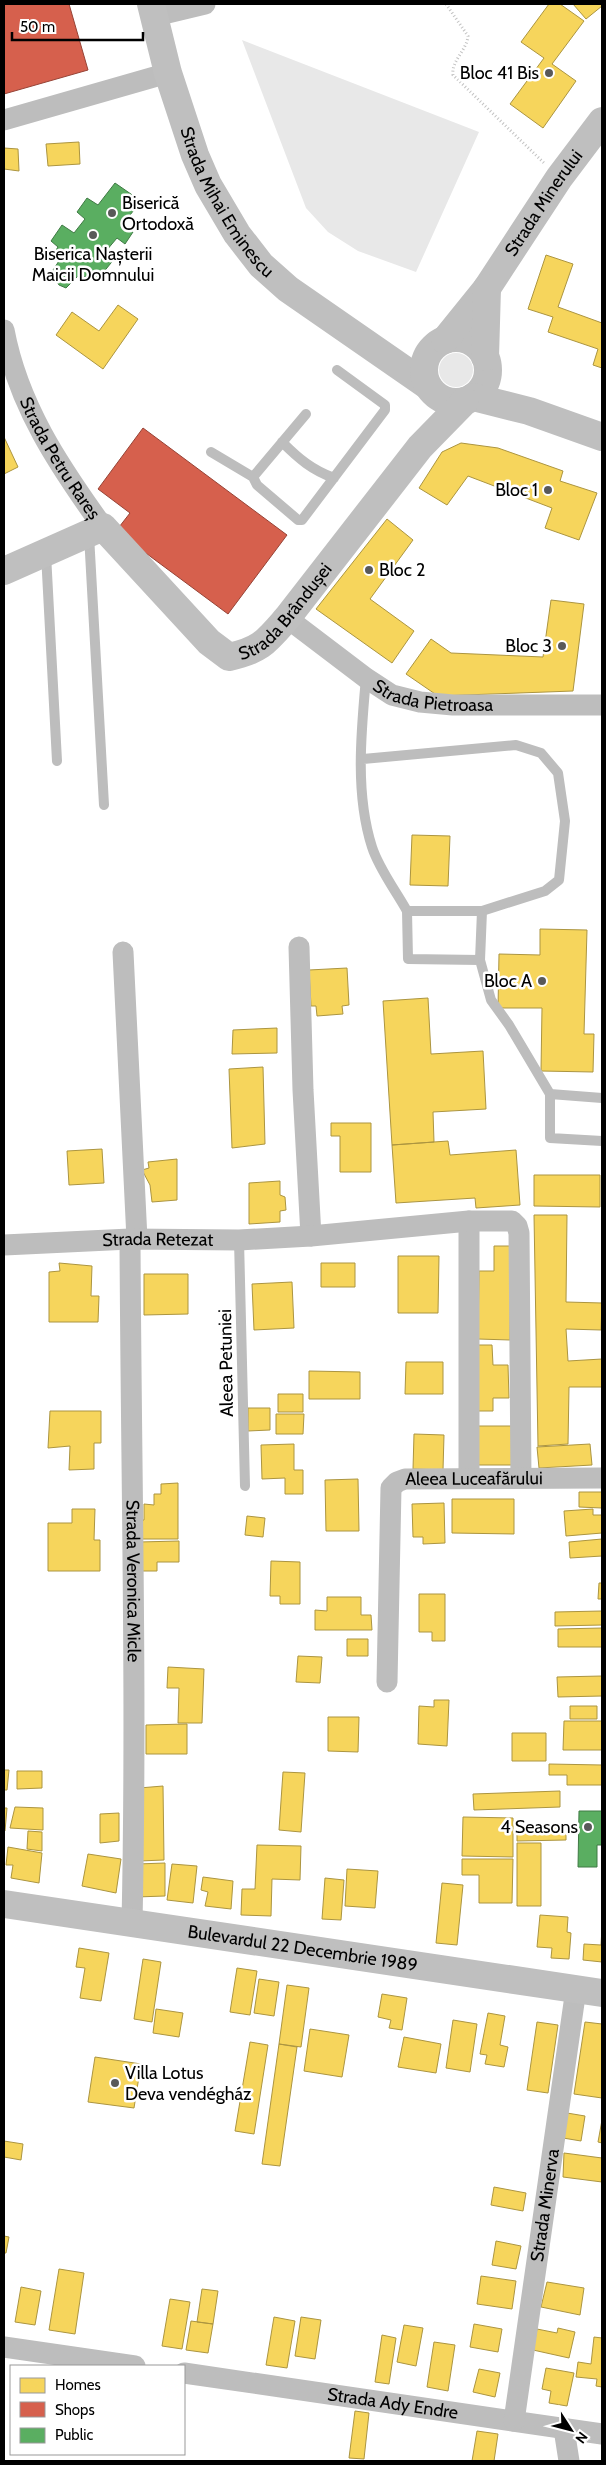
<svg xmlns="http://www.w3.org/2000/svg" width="606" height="2465" font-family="Cabin,sans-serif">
  <rect width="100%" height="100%" fill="#fff"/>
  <!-- green -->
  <path fill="#e8e8e8" d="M242 40 479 132 416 272 358 251 328 232 306 208Z
    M439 370a17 17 0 1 1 34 0a17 17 0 1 1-34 0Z"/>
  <!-- homes -->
  <path fill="#f6d55c" stroke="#ac9540" d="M549 4H560L584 21 552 64 576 81 543 128 510 104 544 58 521 42Z
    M573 4H602V6L586 19Z
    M79 142 80 164 48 166 46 144Z
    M4 148 18 149 19 171 4 169Z
    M546 255 573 264 558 307 602 323V368L593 365 598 349 548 332 553 317 528 309Z
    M118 305 138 319 103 369 56 335 72 312 99 331Z
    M4 437 18 467 4 474Z
    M461 443 498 448 563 471 560 481 597 493 579 540 545 528 552 508 468 476 447 505 419 488 442 452Z
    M387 519 413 540 370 599 414 631 392 663 316 609Z
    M551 600 584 604 573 691 438 696 406 674 431 639 451 653 543 657Z
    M412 835 450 836 448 886 410 885Z
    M540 929 587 930 584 1034H594L593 1072 541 1071 542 1008H498L499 954 540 955Z
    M347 968 349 1005 342 1006 343 1014 317 1016 316 1006H311L309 970Z
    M428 998 431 1054 483 1051 486 1109 433 1112 434 1142 392 1145 383 1001Z
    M277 1028V1053L232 1054 233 1030Z
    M263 1067 265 1144 232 1148 229 1069Z
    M331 1123H371V1172H340V1136H331Z
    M448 1141 450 1155 516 1150 520 1205 476 1208 475 1198 396 1203 392 1145Z
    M102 1149 104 1183 69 1185 67 1151Z
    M177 1159V1200L152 1202 150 1185 142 1170 149 1168 148 1162Z
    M534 1175H600V1207L534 1206Z
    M280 1181V1195L285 1197 286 1210 280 1211V1222L249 1224V1183Z
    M534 1215H567L566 1302 602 1303 601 1330 566 1329 568 1361 602 1359V1387H569L568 1444 538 1446Z
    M494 1246H511L510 1340 478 1339 479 1271H494Z
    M398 1256H439L438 1313H398Z
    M59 1263 92 1266 91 1296H99L98 1322H49V1272L60 1271Z
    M321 1263H355V1287H321Z
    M144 1274H188V1314L144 1315Z
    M292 1282 294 1328 254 1330 252 1284Z
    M472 1345H492L493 1365H508L509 1398H493V1411H473Z
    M406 1362H443V1394H405Z
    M309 1371 360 1372V1399H309Z
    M278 1394H303V1412H278Z
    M248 1408H270V1430L248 1431Z
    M50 1411H101V1443H94V1469L69 1470 70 1446 48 1448Z
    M276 1414H304L303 1434H276Z
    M475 1426H515L514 1465H474Z
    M414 1434 444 1435 443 1470 413 1469Z
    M294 1444V1470H303V1494H285V1478L262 1479 261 1445Z
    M590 1444 592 1465 539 1468 537 1447Z
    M358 1479 359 1531H326L325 1480Z
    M178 1483V1539H135V1521L144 1520V1504L154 1505V1494H161V1484Z
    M579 1492H602V1508L579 1507Z
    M452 1499H514V1534L452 1533Z
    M444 1503 445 1543 423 1544V1537H413L412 1504Z
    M72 1509H95L94 1540H100V1571H48V1523H72Z
    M593 1509V1515H602V1533L566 1536 564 1511Z
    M247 1516 265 1518 263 1537 245 1535Z
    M602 1539V1556L570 1558 569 1542Z
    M179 1541V1562H157V1571H140L139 1542Z
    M271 1561 300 1562V1604H280V1596H270Z
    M599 1583H602V1599H598Z
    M419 1594H445V1641H432V1632H419Z
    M327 1597H361V1615H371L372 1630H315V1610L327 1611Z
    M602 1611V1625L555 1626V1612Z
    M602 1628V1647H558V1629Z
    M347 1639H368V1656H347Z
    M298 1656 322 1657 320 1683 296 1682Z
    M168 1667 204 1669 202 1723H178L179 1688H167Z
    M602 1676V1696L558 1697 557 1677Z
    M434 1700H449L447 1746 418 1744 419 1706 434 1707Z
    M570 1706H597V1719H570Z
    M328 1717H359L358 1752 328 1751Z
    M564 1721H602V1750H563Z
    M187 1724V1754H146V1725Z
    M512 1733H546V1761H512Z
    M549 1764 602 1765V1785H567V1775H549Z
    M4 1770H9L7 1790H4Z
    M17 1771H42V1788L17 1789Z
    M283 1772 305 1773 301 1832 279 1830Z
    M163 1786 164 1860 139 1861V1788Z
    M560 1791V1807L474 1810 473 1794Z
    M15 1807 43 1808V1830L10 1828Z
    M4 1808H7L5 1831H4Z
    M119 1813V1841L100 1843V1814Z
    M463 1817 513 1818V1857L462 1856Z
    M517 1825H566V1840L517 1841Z
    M28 1831 42 1832V1851L27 1849Z
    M517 1843H541V1906H517Z
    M257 1845 301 1846 300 1880 272 1879 271 1916 241 1915 242 1889H255Z
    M8 1847 42 1853 39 1883 11 1878 13 1865H6Z
    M88 1854 121 1859 116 1893 82 1886Z
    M462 1859H513L512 1903H479V1875H462Z
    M165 1863V1896L136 1897 137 1864Z
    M172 1864 197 1866 193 1903 167 1900Z
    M347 1869 378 1871 375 1908 345 1906Z
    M203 1877 233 1881 231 1909 205 1906 208 1892 201 1890Z
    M325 1878 344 1880 341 1920 322 1919Z
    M442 1883 463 1885 457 1945 436 1943Z
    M540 1915 568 1917 567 1932 571 1933 569 1959 551 1958 552 1948 537 1947Z
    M602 1928V1962L583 1960 584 1944 601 1945Z
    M79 1948 109 1953 101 2001 80 1998 85 1968 76 1967Z
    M143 1959 161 1962 152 2022 134 2019Z
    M237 1968 257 1971 250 2015 230 2012Z
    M259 1979 279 1982 274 2016 254 2013Z
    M287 1985 309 1988 301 2047 279 2044Z
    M382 1994 407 1998 402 2030 389 2028 391 2020 378 2017Z
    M156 2009 183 2013 179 2037 153 2033Z
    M488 2013 505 2016 500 2045 508 2047 504 2067 485 2064 487 2055 480 2054Z
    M453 2020 477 2024 470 2072 446 2068Z
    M537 2022 558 2025 548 2093 527 2090Z
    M585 2022 602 2024V2098L574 2094Z
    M310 2029 349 2035 342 2077 304 2071Z
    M404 2037 441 2044 436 2073 398 2067Z
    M250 2042 268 2045 254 2134 235 2131Z
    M279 2044 297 2047 280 2166 262 2164Z
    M95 2057 141 2064 134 2108 88 2102Z
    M567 2113 585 2116 581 2141 563 2138Z
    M602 2120V2143L598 2142Z
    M4 2141 23 2144 21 2160 4 2157Z
    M564 2153 602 2158V2182L563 2177Z
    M494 2187 526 2193 523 2211 491 2205Z
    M4 2236 9 2237 6 2253H4Z
    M496 2241 521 2246 516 2269 492 2265Z
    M59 2269 84 2273 75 2334 49 2330Z
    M481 2276 516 2281 512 2309 477 2304Z
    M547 2282 584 2288 580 2315 541 2307Z
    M21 2287 41 2291 35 2325 15 2322Z
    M202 2289 218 2291 213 2324 197 2322Z
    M170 2299 190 2302 182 2349 162 2346Z
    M274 2317 295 2321 287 2368 266 2365Z
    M301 2317 321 2320 315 2359 295 2356Z
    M191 2321 213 2324 208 2353 186 2350Z
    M474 2324 502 2329 498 2352 470 2347Z
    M404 2325 423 2328 416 2366 397 2362Z
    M558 2328 575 2332 569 2358 533 2350 537 2329 557 2333Z
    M382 2335 396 2338 389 2384 375 2382Z
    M594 2337 602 2338V2387L596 2386 597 2379 576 2377 578 2362 591 2364Z
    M434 2342 455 2345 448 2391 427 2387Z
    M546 2368 574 2373 567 2406 549 2403 551 2391 542 2389Z
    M479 2369 500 2373 495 2397 473 2392Z
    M355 2411 369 2413 364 2459 349 2458Z
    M477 2431 498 2434 494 2461H472Z"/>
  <!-- shops -->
  <path fill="#d6604d" stroke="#964336" d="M4 4H69L88 70 4 94Z
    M143 428 287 535 228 614 116 531 130 513 98 489Z"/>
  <!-- public -->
  <path fill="#5aae61" stroke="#3f7a44" d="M115 183 141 201 123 224 133 232 125 244 117 238 106 251 115 258 98 279 93 275 89 279 80 274 66 288 59 285 51 273 61 258 54 253 58 247 51 241 62 225 74 233 85 219 77 212 87 198 98 205Z
    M579 1811H602V1845H597V1867H578Z"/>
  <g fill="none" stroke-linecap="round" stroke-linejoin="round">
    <!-- path -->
    <path stroke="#c2c2c2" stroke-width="3" stroke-dasharray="1 2.5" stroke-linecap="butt" d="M446 4 468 36C467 50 451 61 453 75L544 163"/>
    <!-- lane -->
    <path stroke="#bdbdbd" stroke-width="10" d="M306 414 253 477 257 485 298 520H302L385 410V405L337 370
      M282 442C299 459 312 470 334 478
      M211 452 253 477
      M89 535 104 805
      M46 554 57 761
      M366 678C361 733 355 794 372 847 379 869 396 891 407 911
      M363 759 516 745 541 753 558 773 565 821 559 880 545 891 482 911H407L408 959 480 960
      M482 911 480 960 491 1000 509 1025 550 1094
      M602 1098 550 1094V1138L602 1141
      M239 1240 245 1486"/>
    <!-- street -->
    <g stroke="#bdbdbd" stroke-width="21">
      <path d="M155 16 205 4"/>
      <path d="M4 120 168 73"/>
      <path id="s1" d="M4 330C18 405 59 466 103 527"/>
      <path id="s2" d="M287 618 366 678 392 695 420 702 453 705H602"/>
      <path d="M299 947 303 1090 311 1236"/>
      <path d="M123 952 137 1239"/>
      <path d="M469 1221V1477"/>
      <path id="s3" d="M130 1239C131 1467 137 1695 132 1923"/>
      <path id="s4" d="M4 1245 130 1239 239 1240 311 1236 469 1221H512L517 1226 519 1233 521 1478"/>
      <path id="s5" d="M387 1682 391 1488 397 1482 405 1479 602 1478"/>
      <path d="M4 2347 135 2366"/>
      <path id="s6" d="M184 2373 602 2434"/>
      <path id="s7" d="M514 2421 576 1989"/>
      <path d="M564 2429 569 2461"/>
    </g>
    <!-- secondary -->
    <g stroke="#bfbfbf" stroke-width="28">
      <path id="s8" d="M151 4 168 73 195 155 208 185 237 234 261 265 288 289 428 386"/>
      <circle cx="456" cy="370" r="32"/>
      <path id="s9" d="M445 340 487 288 559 178 602 121"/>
      <path d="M485 357 487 288"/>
      <path d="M473 397 529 411 602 437"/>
      <path id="s10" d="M4 571 103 527 209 642 229 657C261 650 266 642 287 618L420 447 465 401"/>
      <path id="s11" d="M4 1904 602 1993"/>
    </g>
  </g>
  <!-- markers -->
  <g fill="#595959" stroke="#fff" stroke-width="2">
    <circle cx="549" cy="73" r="5"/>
    <circle cx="112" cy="213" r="5"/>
    <circle cx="93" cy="235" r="5"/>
    <circle cx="548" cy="490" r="5"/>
    <circle cx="369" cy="570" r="5"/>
    <circle cx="562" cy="646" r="5"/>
    <circle cx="542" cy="981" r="5"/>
    <circle cx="588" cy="1827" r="5"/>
    <circle cx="115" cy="2083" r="5"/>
  </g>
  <g text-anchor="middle" stroke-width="5" stroke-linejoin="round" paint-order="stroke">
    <!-- poi labels -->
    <g font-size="18" fill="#000" stroke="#fff" text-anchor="end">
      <text x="539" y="79">Bloc 41 Bis</text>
      <text x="122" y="209" text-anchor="start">Biserică<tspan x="122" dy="21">Ortodoxă</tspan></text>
      <text x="93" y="260" text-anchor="middle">Biserica Nașterii<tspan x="93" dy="21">Maicii Domnului</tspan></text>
      <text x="538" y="496">Bloc 1</text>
      <text x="379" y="576" text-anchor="start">Bloc 2</text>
      <text x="552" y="652">Bloc 3</text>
      <text x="532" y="987">Bloc A</text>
      <text x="578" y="1833">4 Seasons</text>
      <text x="125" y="2079" text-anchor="start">Villa Lotus<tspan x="125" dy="21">Deva vendégház</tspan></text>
    </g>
    <!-- street labels -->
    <g font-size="18" fill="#000" stroke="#fff">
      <text dy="6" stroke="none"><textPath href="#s8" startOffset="214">Strada Mihai Eminescu</textPath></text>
      <text dy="6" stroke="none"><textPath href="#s9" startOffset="169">Strada Minerului</textPath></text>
      <text dy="6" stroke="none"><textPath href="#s1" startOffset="141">Strada Petru Rareș</textPath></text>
      <text dy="6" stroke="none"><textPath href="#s10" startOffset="364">Strada Brândușei</textPath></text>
      <text dy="6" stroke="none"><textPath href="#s2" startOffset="171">Strada Pietroasa</textPath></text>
      <text dy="6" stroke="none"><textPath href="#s4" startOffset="154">Strada Retezat</textPath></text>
      <text transform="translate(226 1363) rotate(-91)" y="6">Aleea Petuniei</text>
      <text dy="6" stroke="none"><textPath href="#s5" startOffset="280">Aleea Luceafărului</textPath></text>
      <text dy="6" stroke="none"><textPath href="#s3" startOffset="342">Strada Veronica Micle</textPath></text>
      <text dy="6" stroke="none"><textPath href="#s11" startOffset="302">Bulevardul 22 Decembrie 1989</textPath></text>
      <text dy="6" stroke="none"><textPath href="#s7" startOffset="218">Strada Minerva</textPath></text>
      <text dy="6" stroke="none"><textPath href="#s6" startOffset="211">Strada Ady Endre</textPath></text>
    </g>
  </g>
  <!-- border -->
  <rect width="606" height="2465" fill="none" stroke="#000000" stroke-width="10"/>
  <!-- legend -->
  <rect x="10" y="2365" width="175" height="90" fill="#ffffff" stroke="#999999"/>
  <rect x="20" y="2378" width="25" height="15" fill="#f6d55c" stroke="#999999"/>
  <text x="55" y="2390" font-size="15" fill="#000000">Homes</text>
  <rect x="20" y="2402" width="25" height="15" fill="#d6604d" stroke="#999999"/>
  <text x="55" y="2415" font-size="15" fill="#000000">Shops</text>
  <rect x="20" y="2428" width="25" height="15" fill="#5aae61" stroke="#999999"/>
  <text x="55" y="2440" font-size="15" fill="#000000">Public</text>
  <!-- north arrow -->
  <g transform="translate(571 2430) rotate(126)" stroke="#ffffff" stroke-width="4" paint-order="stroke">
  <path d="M0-4L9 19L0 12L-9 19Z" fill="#000000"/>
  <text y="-8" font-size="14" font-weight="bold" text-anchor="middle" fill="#000000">N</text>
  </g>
  <!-- scale -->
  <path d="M12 32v8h131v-8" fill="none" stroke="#000000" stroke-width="2.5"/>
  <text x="20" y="32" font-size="15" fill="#000000" stroke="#ffffff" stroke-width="4" paint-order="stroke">50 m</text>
</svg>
